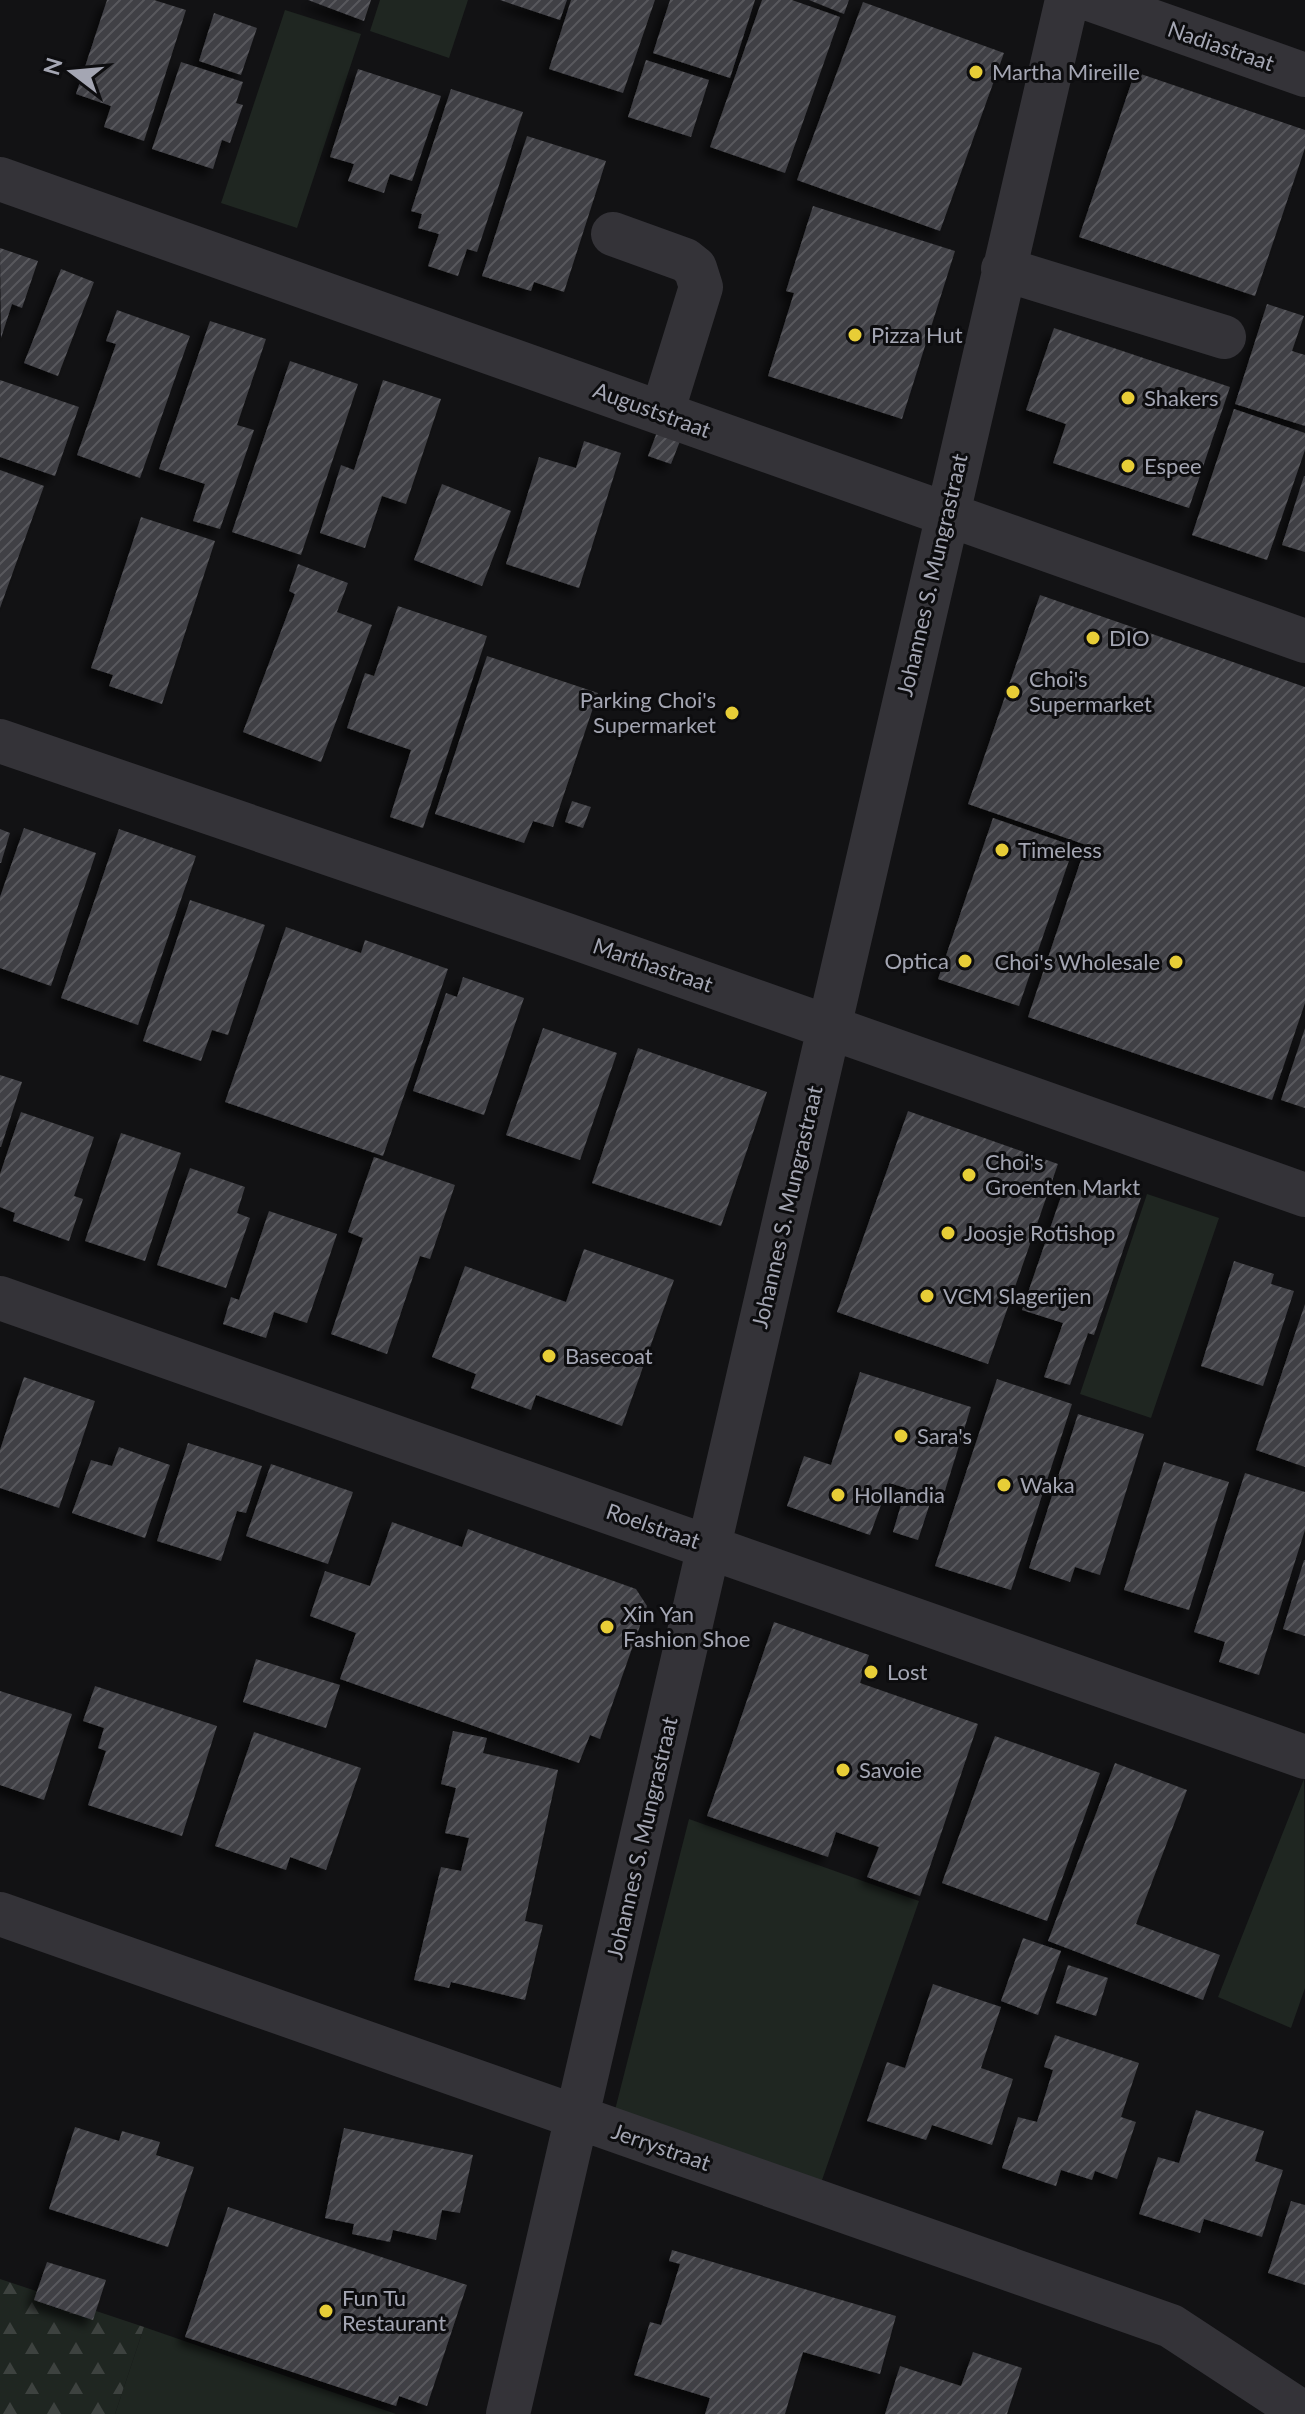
<svg xmlns="http://www.w3.org/2000/svg" width="1305" height="2414" font-family="Lato,sans-serif">
  <defs>
    <pattern id="forest-firs" width="22" height="20" patternUnits="userSpaceOnUse" patternTransform="scale(2)"><rect width="22" height="20" fill="#1f2621"/><path d="M5 1l3.5 6h-7zM16 11l3.5 6h-7z" fill="#3d423f"/></pattern>
    <pattern id="building-hatch" width="6" height="6" patternUnits="userSpaceOnUse" patternTransform="scale(2)"><rect width="6" height="6" fill="#3f3f44"/><path d="M-1 1l2-2M0 6l6-6M5 7l2-2" fill="none" stroke="#58585d"/></pattern>
    <filter id="shadow"><feDropShadow dx="-7" dy="7" stdDeviation="4" flood-color="#0009"/></filter>
  </defs>
  <rect width="100%" height="100%" fill="#121214"/>
  <!-- green -->
  <path fill="#1f2621" d="M380 0H468L449 58 370 31Z
    M285 10 361 34 297 228 221 203Z
    M1147 1194 1219 1218 1151 1418 1080 1394Z
    M1304 1779 1305 1988 1291 2028 1218 1997Z
    M689 1819 919 1901 821 2183 615 2110Z
    M144 2327 396 2414H115Z"/>
  <!-- forest -->
  <path fill="url(#forest-firs)" d="M0 2279 144 2327 115 2414H0Z"/>
  <!-- building -->
  <path fill="url(#building-hatch)" filter="url(#shadow)" d="M107 0H154L186 10 144 141 104 127 111 106 76 94Z
    M308 0H371L364 21Z
    M500 0H567L560 20Z
    M571 0H655L623 93 549 69Z
    M670 0H755L730 78 653 53Z
    M762 0H792L840 17 785 173 710 147Z
    M809 0H849L844 14Z
    M863 2 1004 53 940 231 797 180Z
    M214 13 257 28 241 75 199 61Z
    M646 60 709 80 691 137 628 117Z
    M181 62 243 82 236 103 243 105 230 143 222 140 213 169 152 149Z
    M358 69 441 96 412 181 390 174 384 193 348 181 354 164 330 157Z
    M1135 72 1305 130V148L1255 296 1079 237Z
    M451 89 523 112 477 252 467 249 458 276 428 266 439 234 418 228 422 214 411 211Z
    M527 136 606 161 564 292 534 282 531 291 482 276Z
    M813 206 955 251 902 419 768 376 794 293 786 291Z
    M0 248 38 261 22 308 12 304 1 338Z
    M61 269 94 282 58 376 24 363Z
    M1267 304 1304 316 1292 351 1305 355V426L1235 404Z
    M117 310 190 336 140 478 77 455 116 344 106 341Z
    M210 321 266 339 237 425 254 430 220 529 193 521 205 484 159 469Z
    M1054 328 1230 387 1189 508 1053 463 1066 424 1026 410Z
    M290 361 358 384 301 555 232 532Z
    M0 380 79 407 55 476 0 457Z
    M383 380 441 399 406 504 382 496 365 548 320 533 341 465 354 470Z
    M1234 409 1305 433V450L1267 560 1192 535Z
    M659 427 682 436 671 464 648 456Z
    M584 441 621 453 579 588 506 564 539 457 576 468Z
    M0 470 44 486 0 608Z
    M1304 476H1305V552L1282 545Z
    M442 484 511 511 482 586 414 560Z
    M141 517 215 541 162 704 109 686 113 675 91 668Z
    M298 564 348 583 337 612 372 625 321 762 243 732 295 594 289 591Z
    M1040 595 1305 687V1003L1272 1100 1028 1017 1086 845 968 804Z
    M398 606 487 636 423 828 390 817 411 750 347 728 365 673 374 676Z
    M487 656 598 693 553 827 533 821 524 843 435 814Z
    M572 801 591 807 583 828 565 822Z
    M993 818 1074 846 1019 1006 938 979Z
    M24 828 96 853 51 986 0 968V897Z
    M0 829 10 833 1 863H0Z
    M119 829 196 856 138 1025 61 998Z
    M190 900 265 925 228 1035 212 1030 201 1061 143 1041Z
    M286 927 361 953 365 940 448 969 383 1156 225 1102Z
    M463 977 524 998 484 1115 413 1091 446 993 457 997Z
    M543 1028 617 1053 580 1160 506 1135Z
    M1305 1028V1108L1281 1100Z
    M638 1048 767 1092 721 1226 592 1183Z
    M0 1075 22 1082 1 1147H0Z
    M908 1111 1058 1164 988 1364 837 1312Z
    M21 1112 94 1137 74 1196 83 1199 69 1241 13 1221 15 1213 0 1207V1174Z
    M121 1133 181 1153 145 1261 85 1241Z
    M374 1157 455 1185 430 1259 420 1256 387 1354 331 1334 363 1238 348 1232Z
    M190 1168 245 1187 237 1213 250 1218 226 1288 157 1265Z
    M1065 1185 1103 1198 1107 1187 1141 1198 1094 1335 1088 1333 1070 1385 1044 1377 1063 1323 1022 1310Z
    M269 1211 337 1234 307 1323 274 1312 266 1338 223 1324 231 1297 239 1300Z
    M584 1249 674 1280 622 1426 536 1395 531 1410 471 1388 476 1374 432 1357 465 1266 566 1302Z
    M1234 1261 1274 1274 1271 1284 1294 1291 1263 1386 1201 1366Z
    M1305 1304V1467L1256 1450Z
    M860 1372 971 1407 943 1497 933 1494 918 1540 893 1532 906 1488 889 1483 870 1535 787 1506 804 1456 831 1465Z
    M24 1377 95 1401 59 1508 0 1488V1450Z
    M997 1379 1072 1404 1011 1590 935 1566Z
    M1078 1414 1144 1434 1100 1575 1075 1567 1070 1582 1029 1568Z
    M188 1443 262 1466 246 1513 237 1511 221 1561 157 1541Z
    M119 1447 170 1465 145 1538 72 1513 91 1460 112 1466Z
    M1164 1462 1229 1482 1189 1610 1124 1590Z
    M271 1464 353 1492 328 1564 246 1536Z
    M1245 1473 1305 1492V1530L1259 1675 1219 1662 1225 1642 1194 1632Z
    M392 1522 462 1547 468 1529 636 1589 647 1606 600 1739 590 1735 579 1763 340 1679 356 1633 310 1616 325 1571 370 1586Z
    M1304 1560H1305V1636L1283 1629Z
    M774 1622 869 1655 860 1683 978 1724 920 1896 867 1877 879 1847 836 1832 828 1857 707 1816Z
    M256 1659 340 1685 326 1728 243 1702Z
    M95 1686 217 1726 182 1836 88 1805 106 1751 98 1748 104 1728 83 1721Z
    M0 1691 72 1714 44 1800 0 1785Z
    M453 1731 487 1738 483 1753 558 1770 525 1921 543 1925 525 2000 451 1982 449 1988 414 1980 441 1867 461 1871 469 1838 445 1833 456 1788 441 1784Z
    M254 1732 361 1768 326 1870 290 1857 286 1870 215 1846Z
    M995 1736 1100 1773 1047 1921 942 1883Z
    M1115 1763 1187 1790 1136 1924 1220 1955 1203 2000 1048 1941Z
    M1023 1938 1061 1951 1038 2015 1001 2001Z
    M1068 1965 1108 1978 1096 2016 1056 2003Z
    M933 1984 1001 2007 981 2068 1013 2079 992 2145 932 2125 926 2140 867 2121 887 2062 905 2068Z
    M1055 2035 1139 2063 1121 2117 1136 2122 1117 2179 1095 2171 1092 2180 1061 2170 1056 2186 1002 2168 1018 2117 1037 2122 1053 2070 1044 2067Z
    M1196 2110 1264 2131 1255 2161 1283 2170 1262 2237 1204 2219 1200 2233 1139 2214 1158 2157 1179 2163Z
    M75 2127 119 2141 122 2131 160 2142 156 2155 194 2167 168 2247 49 2209Z
    M344 2128 473 2155 460 2213 442 2210 436 2240 393 2230 390 2242 352 2234 354 2224 325 2218Z
    M1291 2201 1305 2205V2285L1268 2273Z
    M228 2207 467 2285 427 2406 399 2396 396 2406 185 2337Z
    M672 2250 896 2316 880 2374 803 2352 785 2414H705L710 2398 634 2375 650 2322 661 2325 680 2264 669 2261Z
    M47 2262 106 2280 93 2320 34 2300Z
    M973 2352 1022 2368 1007 2414H885L900 2366 961 2386Z"/>
  <g fill="none" stroke-linecap="round" stroke-linejoin="round">
    <!-- minor -->
    <path stroke="#343338" stroke-width="44" d="M1092 0 1305 75
      M0 179 1305 641
      M613 234 685 260 695 268 701 287 662 413
      M1003 269 1224 337
      M0 741 567 935 1305 1195
      M0 1298 1305 1757
      M0 1914 1171 2326 1305 2414
      M508 2414 1067 0"/>
  </g>
  <!-- markers -->
  <g fill="#e7cd37" stroke="#0d0d0f" stroke-width="3">
    <circle cx="976" cy="72" r="8"/>
    <circle cx="855" cy="335" r="8"/>
    <circle cx="1128" cy="398" r="8"/>
    <circle cx="1128" cy="466" r="8"/>
    <circle cx="1093" cy="638" r="8"/>
    <circle cx="1013" cy="692" r="8"/>
    <circle cx="732" cy="713" r="8"/>
    <circle cx="1002" cy="850" r="8"/>
    <circle cx="965" cy="961" r="8"/>
    <circle cx="1176" cy="962" r="8"/>
    <circle cx="969" cy="1175" r="8"/>
    <circle cx="948" cy="1233" r="8"/>
    <circle cx="927" cy="1296" r="8"/>
    <circle cx="549" cy="1356" r="8"/>
    <circle cx="901" cy="1436" r="8"/>
    <circle cx="1004" cy="1485" r="8"/>
    <circle cx="838" cy="1495" r="8"/>
    <circle cx="607" cy="1627" r="8"/>
    <circle cx="871" cy="1672" r="8"/>
    <circle cx="843" cy="1770" r="8"/>
    <circle cx="326" cy="2311" r="8"/>
  </g>
  <g text-anchor="middle" stroke-width="6" stroke-linejoin="round" paint-order="stroke">
    <!-- street labels -->
    <g font-size="22" fill="#a4a6b3" stroke="#0d0d0f">
      <text transform="translate(1221 46) rotate(19)" y="8">Nadiastraat</text>
      <text transform="translate(652 410) rotate(20)" y="8">Auguststraat</text>
      <text transform="translate(932 575) rotate(-77)" y="8">Johannes S. Mungrastraat</text>
      <text transform="translate(653 965) rotate(19)" y="8">Marthastraat</text>
      <text transform="translate(787 1207) rotate(-77)" y="8">Johannes S. Mungrastraat</text>
      <text transform="translate(653 1526) rotate(19)" y="8">Roelstraat</text>
      <text transform="translate(642 1838) rotate(-77)" y="8">Johannes S. Mungrastraat</text>
      <text transform="translate(661 2147) rotate(19)" y="8">Jerrystraat</text>
    </g>
    <!-- poi labels -->
    <g font-size="22" fill="#a4a6b3" stroke="#0d0d0f" text-anchor="start">
      <text x="992" y="80">Martha Mireille</text>
      <text x="871" y="343">Pizza Hut</text>
      <text x="1144" y="406">Shakers</text>
      <text x="1144" y="474">Espee</text>
      <text x="1109" y="646">DIO</text>
      <text x="1029" y="687">Choi's<tspan x="1029" dy="25">Supermarket</tspan></text>
      <text x="716" y="708" text-anchor="end">Parking Choi's<tspan x="716" dy="25">Supermarket</tspan></text>
      <text x="1018" y="858">Timeless</text>
      <text x="949" y="969" text-anchor="end">Optica</text>
      <text x="1160" y="970" text-anchor="end">Choi's Wholesale</text>
      <text x="985" y="1170">Choi's<tspan x="985" dy="25">Groenten Markt</tspan></text>
      <text x="964" y="1241">Joosje Rotishop</text>
      <text x="943" y="1304">VCM Slagerijen</text>
      <text x="565" y="1364">Basecoat</text>
      <text x="917" y="1444">Sara's</text>
      <text x="1020" y="1493">Waka</text>
      <text x="854" y="1503">Hollandia</text>
      <text x="623" y="1622">Xin Yan<tspan x="623" dy="25">Fashion Shoe</tspan></text>
      <text x="887" y="1680">Lost</text>
      <text x="859" y="1778">Savoie</text>
      <text x="342" y="2306">Fun Tu<tspan x="342" dy="25">Restaurant</tspan></text>
    </g>
  </g>
  <!-- north arrow -->
  <g transform="translate(72 72) rotate(286)" stroke="#0d0d0f" stroke-width="6" paint-order="stroke">
  <path d="M0-6L14 30L0 20L-14 30Z" fill="#a4a6b3"/>
  <text y="-12" font-size="22" font-weight="bold" text-anchor="middle" fill="#a4a6b3">N</text>
  </g>
</svg>
